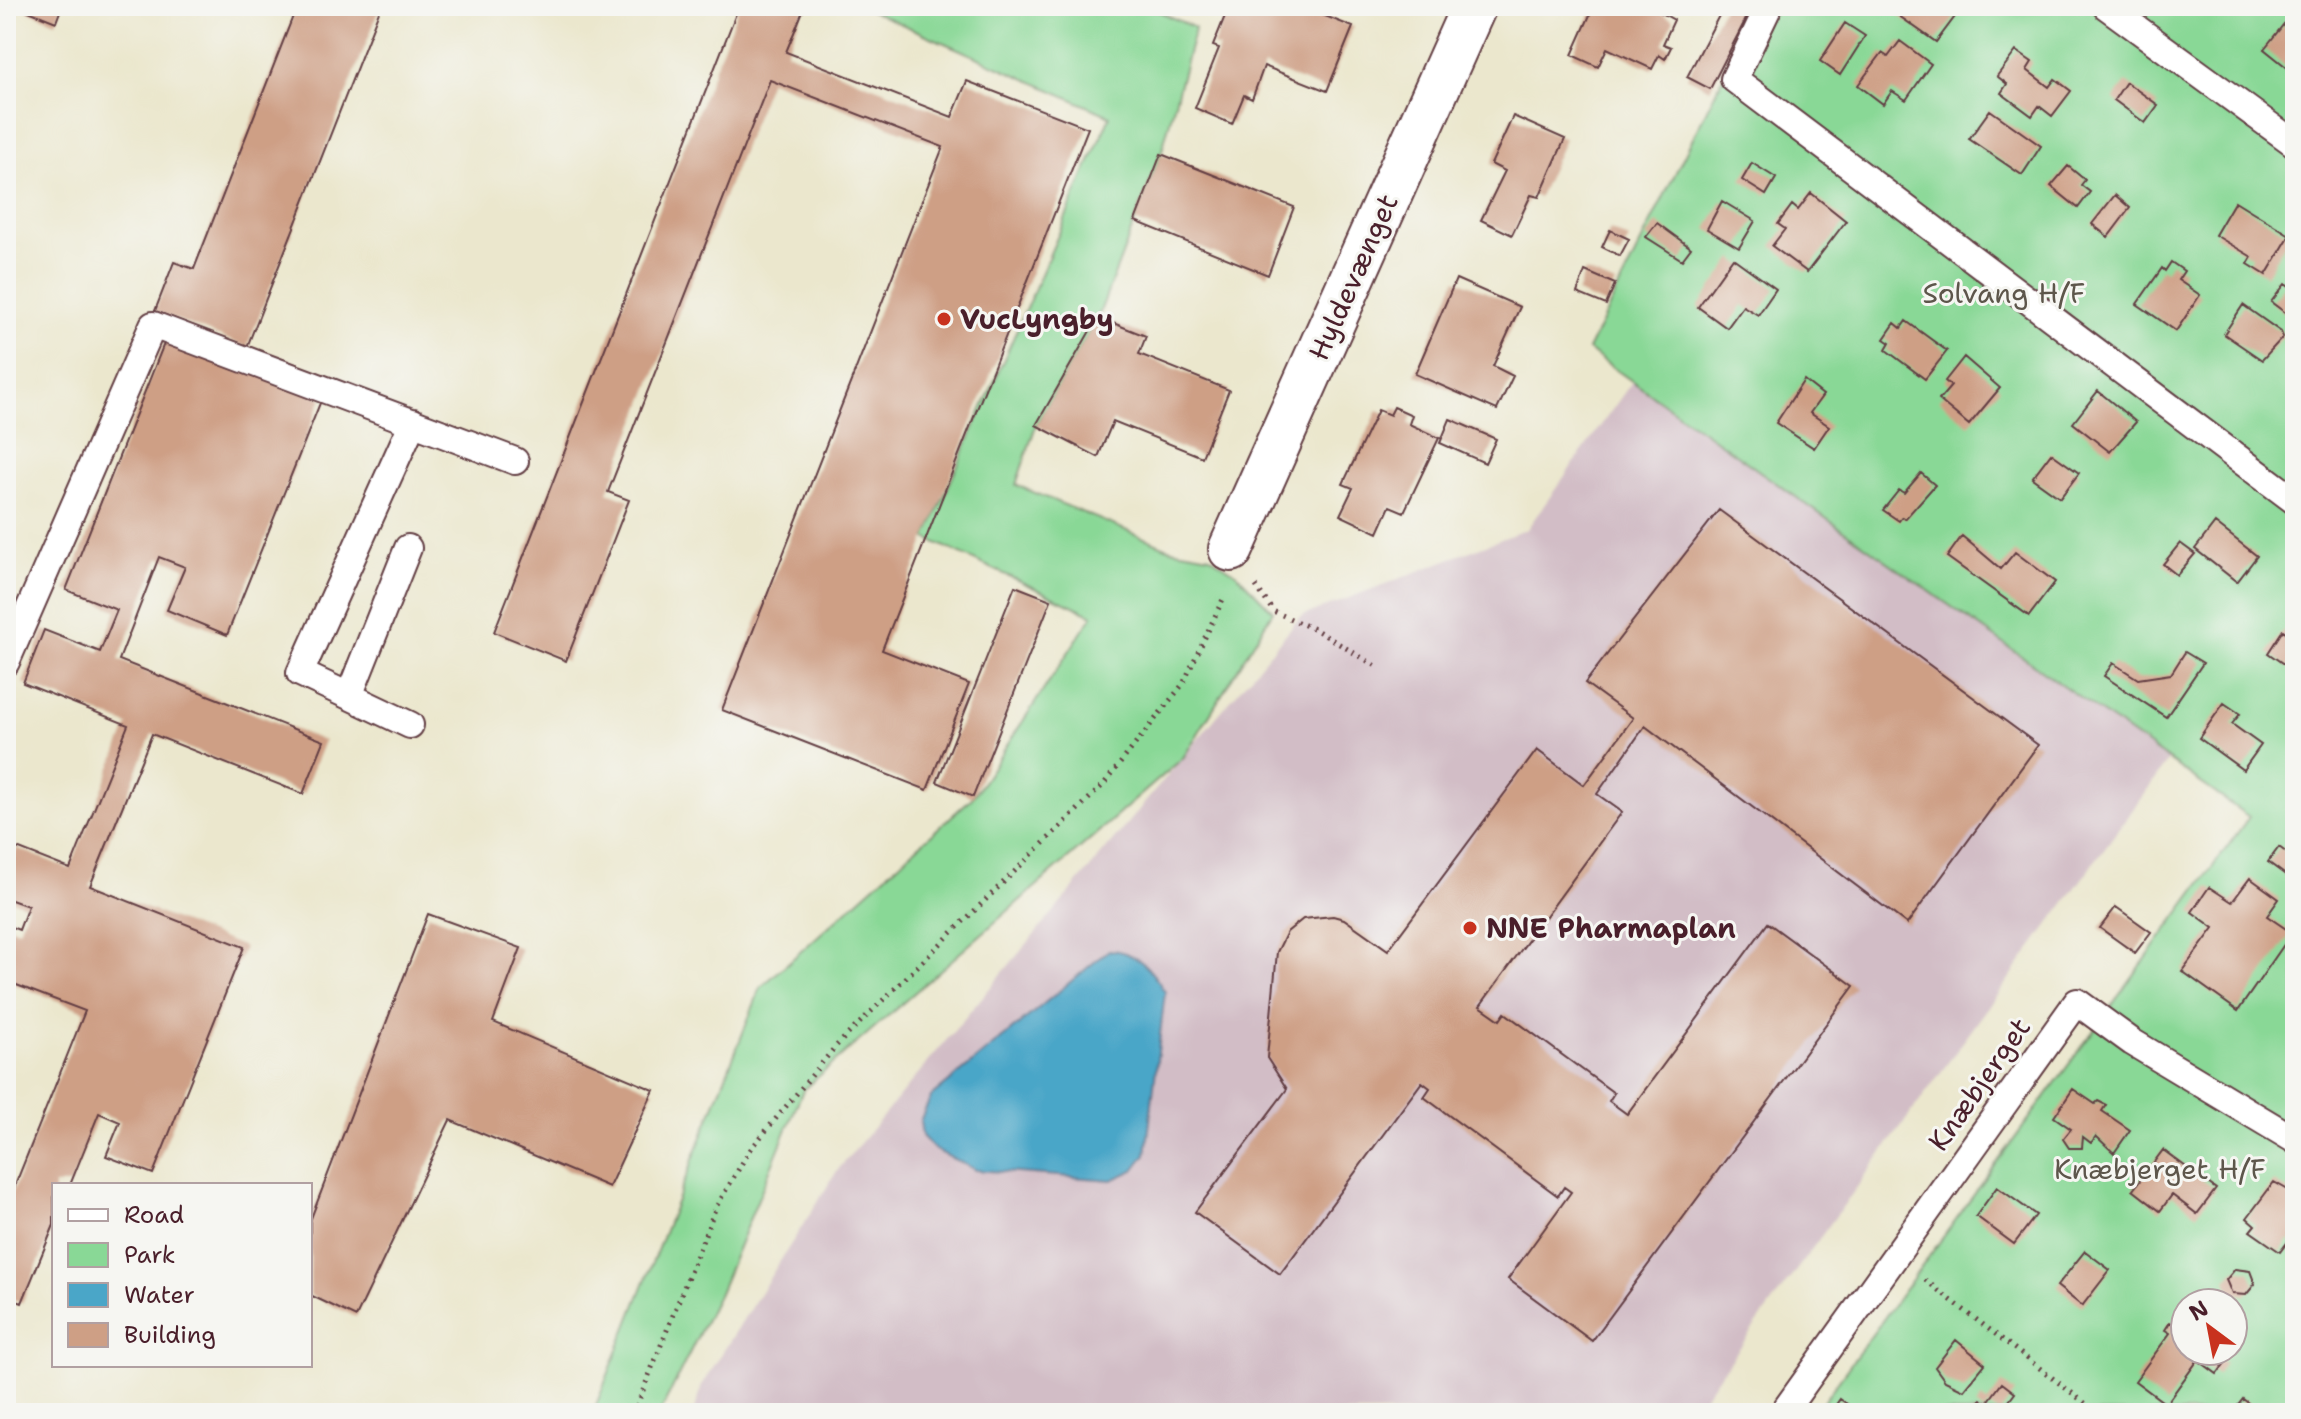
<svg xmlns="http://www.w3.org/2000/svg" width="2301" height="1419" font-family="'Shantell Sans',sans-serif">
  <rect width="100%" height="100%" fill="#f6f6f2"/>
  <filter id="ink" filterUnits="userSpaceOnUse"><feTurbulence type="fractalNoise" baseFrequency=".0125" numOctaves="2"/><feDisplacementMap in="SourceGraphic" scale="16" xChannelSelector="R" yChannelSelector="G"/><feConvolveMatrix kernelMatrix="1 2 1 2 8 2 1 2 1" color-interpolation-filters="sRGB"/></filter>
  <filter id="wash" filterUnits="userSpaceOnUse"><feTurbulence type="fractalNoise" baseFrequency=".006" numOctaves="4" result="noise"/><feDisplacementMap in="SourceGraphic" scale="32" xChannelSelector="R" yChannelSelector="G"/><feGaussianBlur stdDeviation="1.8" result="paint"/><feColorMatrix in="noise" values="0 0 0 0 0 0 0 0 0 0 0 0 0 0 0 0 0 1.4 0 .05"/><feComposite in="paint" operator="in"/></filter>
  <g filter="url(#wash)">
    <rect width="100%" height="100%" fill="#ebe7cd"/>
    <!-- industrial -->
    <path fill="#d2bdc6" d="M1649 358 2182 742 1692 1413H694L702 1385 837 1171 1300 617 1527 529Z"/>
    <!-- green -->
    <path fill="#89d896" stroke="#6a7c60" stroke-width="2" fill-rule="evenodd" d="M861 6H1147L1195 28 1161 154 1098 317 1036 425 1016 485 1171 549 1210 556 1236 573 1273 611 1183 758 803 1090 719 1293 660 1413H593L761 987 973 797 1093 615 926 538 1110 116Z
      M1758 6H2295V1413H1815L2249 817 1588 350ZM2185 1303H2233V1351H2185Z"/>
    <!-- water -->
    <path fill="#4aa6c8" stroke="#4a627a" stroke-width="2" d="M1109 950C1137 951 1151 969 1165 992L1146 1154 1134 1170 1112 1180 976 1170 935 1150 922 1136 920 1121 931 1097Z"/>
    <g id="blocks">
      <!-- building -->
      <path fill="#ce9f85" d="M16 6H62L56 22Z
        M297 6H381L247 347 155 311 174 262 194 269Z
        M739 6H805L786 52 952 117 967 81 1088 128 882 650 969 684 927 790 722 710 943 147 770 80 608 492 629 500 566 661 494 632Z
        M1229 6H1300L1353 27 1327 91 1264 66 1252 99 1244 95 1232 124 1195 108 1219 48 1213 46Z
        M1594 6H1649L1674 20 1663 44 1671 47 1665 59 1659 55 1652 69 1607 48 1598 67 1572 55Z
        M1724 6H1734L1749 13 1710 89 1687 77Z
        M1885 6H1963L1936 42Z
        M2291 15 2295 19V74L2264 49Z
        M1845 23 1865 36 1840 75 1820 61Z
        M1900 41 1931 64 1906 100 1892 91 1883 104 1858 85 1882 53 1888 57Z
        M2016 51 2032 62 2027 70 2049 87 2055 79 2071 91 2052 116 2039 106 2032 116 2001 93 2007 84 1997 76Z
        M2126 82 2158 105 2145 123 2114 100Z
        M1990 110 2041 146 2022 175 1969 139Z
        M1513 116 1565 139 1539 197 1531 195 1512 235 1481 220 1505 171 1491 164Z
        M1161 154 1294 207 1268 275 1135 221Z
        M1752 163 1776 178 1766 195 1742 180Z
        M2068 166 2085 180 2081 185 2090 192 2078 208 2051 186Z
        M1811 193 1846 221 1807 272 1772 246 1785 229 1778 224 1792 205 1798 210Z
        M2115 195 2130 208 2108 237 2092 224Z
        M1722 201 1755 221 1739 248 1707 229Z
        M2235 201 2290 235 2266 275 2248 264 2252 257 2215 235Z
        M1657 223 1691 248 1682 260 1646 237Z
        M1610 230 1629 239 1620 256 1602 247Z
        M1733 258 1776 289 1758 315 1743 306 1727 328 1698 307Z
        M2171 262 2184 271 2178 280 2200 295 2176 331 2137 304 2162 268 2165 271Z
        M1585 271 1615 284 1606 305 1577 293Z
        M1456 279 1520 307 1493 366 1513 376 1497 410 1415 374Z
        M2285 284 2295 291V320L2271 302Z
        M2243 305 2281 332 2283 337 2262 360 2224 334Z
        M1098 317 1146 336 1139 354 1229 390 1202 457 1113 421 1098 457 1036 425Z
        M1906 321 1947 351 1925 379 1886 350 1890 343 1884 339 1895 323 1901 328Z
        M167 336 322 398 227 635 167 610 185 567 159 557 119 660 324 741 303 794 152 734 90 886 244 947 153 1174 106 1156 120 1122 99 1113 70 1185H54V1225L22 1303 6 1297V1208L85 1011 6 981V925L19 930 28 906 6 898V875L17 848 70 869 128 725 23 683 44 630 100 652 117 610 66 590Z
        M1964 357 2000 388 1969 425 1939 400 1951 386 1945 381Z
        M1804 380 1823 395 1810 413 1829 426 1814 448 1776 423Z
        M2098 391 2136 422 2110 452 2073 423Z
        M1394 407 1412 415 1409 424 1439 438 1404 512 1390 506 1378 533 1340 515 1353 488 1343 484 1378 410 1390 415Z
        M1450 419 1496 439 1485 463 1440 443Z
        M2051 453 2079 473 2060 498 2032 478Z
        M1921 473 1935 485 1905 519 1902 517 1899 521 1883 510 1899 490 1904 493Z
        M1719 510 2038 745 1907 924 1645 726 1597 794 1622 812 1480 1006 1500 1020 1505 1013 1614 1093 1609 1101 1627 1114 1768 923 1854 986 1592 1341 1508 1279 1571 1192 1564 1187 1558 1196 1424 1097 1430 1088 1422 1082 1280 1274 1195 1212 1287 1089 1267 1058 1277 952 1287 932 1303 919 1333 916 1344 919 1388 950 1537 750 1584 785 1633 718 1585 683Z
        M2215 523 2257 556 2237 582 2195 549Z
        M1962 536 2001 569 2015 552 2055 582 2029 616 1947 557Z
        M2180 543 2195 554 2177 575 2163 564Z
        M1015 586 1051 600 973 797 937 782Z
        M2283 630 2295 639V672L2268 653Z
        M2185 652 2203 663 2166 717 2104 676 2113 663 2138 679 2171 674Z
        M2224 703 2240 714 2232 724 2261 745 2243 770 2199 738Z
        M2279 847 2295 859V882L2268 862Z
        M2250 878 2279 899 2267 916 2292 933 2238 1011 2182 971 2214 928 2192 912 2209 887 2232 902Z
        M2116 907 2151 932 2135 953 2100 928Z
        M428 914 521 948 493 1022 654 1090 609 1187 450 1120 356 1317 310 1295V1221Z
        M2073 1089 2095 1104 2098 1101 2106 1105 2102 1111 2130 1130 2114 1153 2096 1136 2091 1143 2083 1137 2082 1148H2069L2063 1139 2071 1129 2054 1117Z
        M2163 1150 2216 1189 2197 1214 2172 1195 2160 1211 2133 1190Z
        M2274 1182 2295 1194V1244L2289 1240 2280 1252 2250 1231 2255 1225 2247 1218Z
        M1997 1187 2036 1215 2014 1244 1976 1216Z
        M2085 1251 2110 1270 2082 1306 2057 1286Z
        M2235 1269 2250 1271 2255 1284 2246 1295 2232 1294 2226 1280Z
        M2170 1322 2185 1331V1351H2208L2225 1363 2217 1374 2198 1360 2166 1404 2135 1381 2170 1333 2165 1330Z
        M1956 1340 1985 1364 1964 1390 1945 1381 1935 1367Z
        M2002 1383 2015 1393 2000 1413 1989 1406 1984 1412 1976 1406 1981 1399 1987 1403Z
        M1840 1399 1860 1413H1830Z
        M2243 1399 2261 1413H2232Z"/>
    </g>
  </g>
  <g filter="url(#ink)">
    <use href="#blocks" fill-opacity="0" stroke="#623d43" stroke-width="2"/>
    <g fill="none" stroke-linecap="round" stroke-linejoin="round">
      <defs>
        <path id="lane" d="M1769 6 1734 79 2295 501
          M2106 6 2295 144
          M408 548 349 696 410 725
          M6 662 153 325 515 461
          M349 696 300 673 413 422
          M1783 1413 2077 1002 2132 1042 2295 1140"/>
        <path id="street" d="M1231 549 1474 6"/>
      </defs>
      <!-- lane casing -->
      <use href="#lane" stroke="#623d43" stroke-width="30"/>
      <!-- street casing -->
      <use href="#street" stroke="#623d43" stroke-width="48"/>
      <!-- path -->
      <path stroke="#623d43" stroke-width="5" stroke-dasharray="2 6" stroke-linecap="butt" d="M1256 586 1273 611 1316 630 1376 666
        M1925 1280 2098 1413
        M634 1413 716 1207 750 1150 836 1046 1103 785 1183 684 1225 595"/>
      <!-- lane -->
      <use href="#lane" stroke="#fff" stroke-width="26"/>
      <!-- street -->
      <use href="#street" stroke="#fff" stroke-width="44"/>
    </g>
  </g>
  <!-- markers -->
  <g fill="#c8321e" stroke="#f6f6f2" stroke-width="3">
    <circle cx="944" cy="319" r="8"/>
    <circle cx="1470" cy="928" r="8"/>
  </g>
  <g text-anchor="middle" stroke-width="6" stroke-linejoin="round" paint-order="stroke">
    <!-- street labels -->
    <g font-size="28" fill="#4a1f2b" stroke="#f6f6f2">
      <text transform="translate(1353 277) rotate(-66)" y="10">Hyldevænget</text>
      <text transform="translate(1979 1084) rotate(-55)" y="10">Knæbjerget</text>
    </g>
    <!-- park labels -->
    <g font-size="28" fill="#5d564b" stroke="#f6f6f2">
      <text x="2004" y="303">Solvang H/F</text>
      <text x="2160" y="1179">Knæbjerget H/F</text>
    </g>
    <!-- poi labels -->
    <g font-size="28" font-weight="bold" fill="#4a1f2b" stroke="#f6f6f2" text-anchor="start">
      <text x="960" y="329">VucLyngby</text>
      <text x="1486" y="938">NNE Pharmaplan</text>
    </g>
  </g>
  <!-- margin -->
  <rect width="2301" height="1419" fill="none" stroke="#f6f6f2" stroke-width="32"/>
  <!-- legend -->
  <rect x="52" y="1183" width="260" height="184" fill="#f6f6f2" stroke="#b1a0a2" stroke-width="2"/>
  <rect x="68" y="1209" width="40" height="12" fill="#ffffff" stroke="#b1a0a2" stroke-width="2"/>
  <text x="124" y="1223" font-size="24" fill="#4a1f2b">Road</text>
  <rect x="68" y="1243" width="40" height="24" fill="#89d896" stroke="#b1a0a2" stroke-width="2"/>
  <text x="124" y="1263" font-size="24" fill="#4a1f2b">Park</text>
  <rect x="68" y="1283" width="40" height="24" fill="#4aa6c8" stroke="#b1a0a2" stroke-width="2"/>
  <text x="124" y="1303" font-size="24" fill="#4a1f2b">Water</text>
  <rect x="68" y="1323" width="40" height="24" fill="#ce9f85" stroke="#b1a0a2" stroke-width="2"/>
  <text x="124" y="1343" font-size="24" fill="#4a1f2b">Building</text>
  <!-- north arrow -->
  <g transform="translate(2209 1327) rotate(328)"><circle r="38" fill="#f6f6f2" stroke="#b1a0a2" stroke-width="2"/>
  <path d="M0-6L14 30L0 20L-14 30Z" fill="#c8321e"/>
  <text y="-12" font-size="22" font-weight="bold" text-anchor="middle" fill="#4a1f2b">N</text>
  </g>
</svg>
